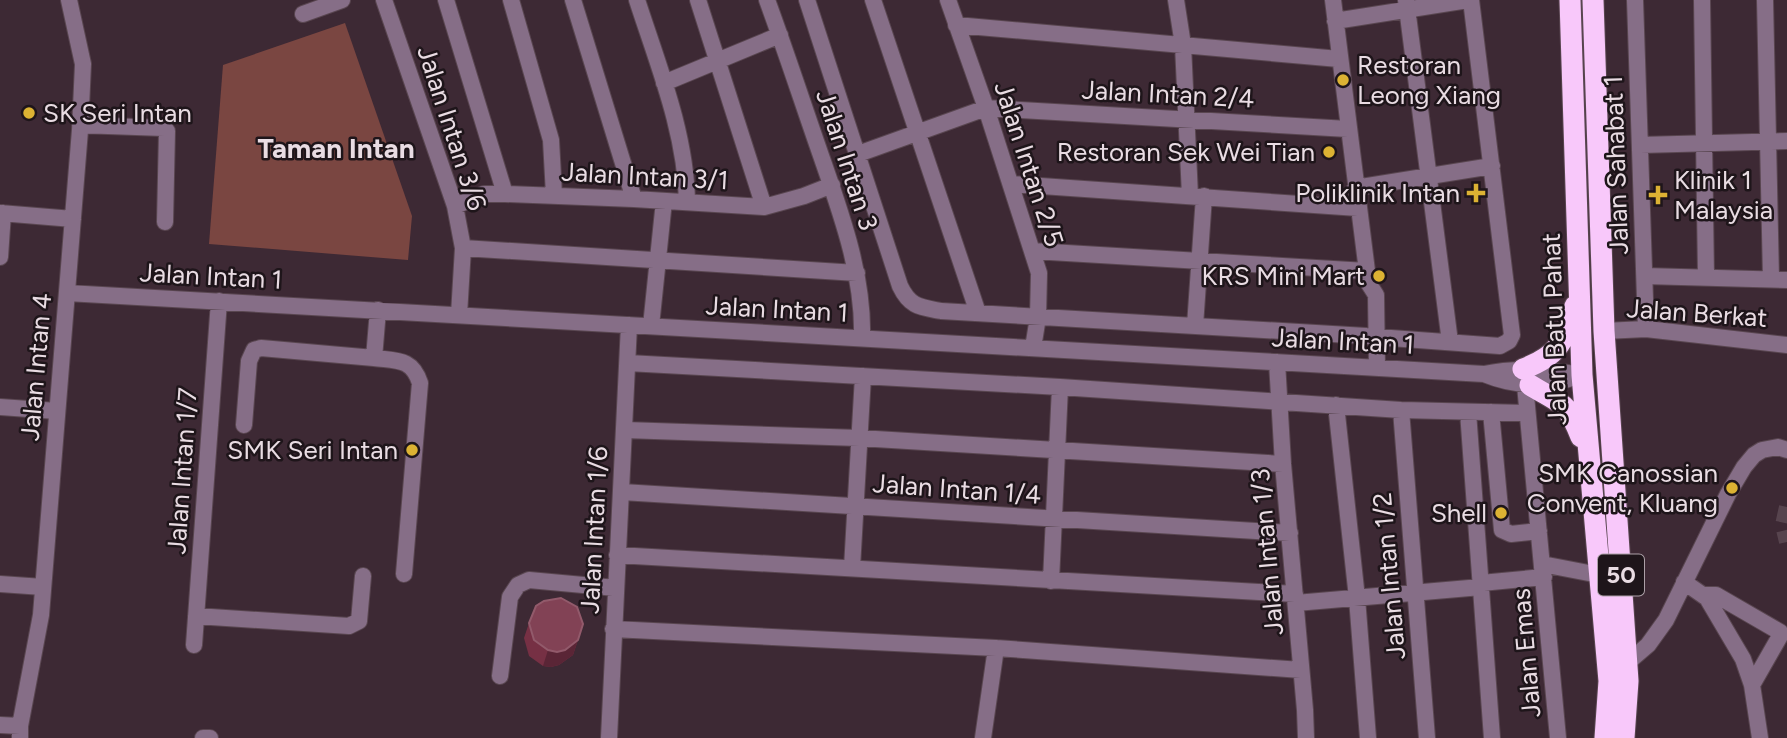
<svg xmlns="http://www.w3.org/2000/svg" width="1787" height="738" font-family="Figtree,sans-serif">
  <rect width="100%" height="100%" fill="#3d2934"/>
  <!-- pitch -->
  <path fill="#7a4641" d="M345 23 412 216 408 260 209 244 223 65Z"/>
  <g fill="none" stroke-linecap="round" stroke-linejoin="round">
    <!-- minor-tunnel -->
    <path stroke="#57444e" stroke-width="16" stroke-dasharray="16 8" stroke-linecap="butt" d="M1787 507 1783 525 1787 542"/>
    <defs>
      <path id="minor" d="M384 0 455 206 463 248 459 315
        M446 0 505 194
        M511 0 551 140 554 195
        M573 0 634 199
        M637 0C658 65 686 133 687 202
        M698 0 764 207
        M767 0C785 49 801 98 818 147 839 208 864 273 862 338
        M807 0 900 286C910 307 920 307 941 311L1366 336
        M873 0 978 313
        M948 0 986 108 1039 273 1038 317 1033 348
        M1176 0 1183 45 1190 196
        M1333 0 1367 271 1369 284 1376 295 1377 368
        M1406 0 1450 342
        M1635 0 1646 329
        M1702 0 1706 277
        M1765 0 1771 279
        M303 14 342 0
        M1335 21 1468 0
        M956 25 1339 59
        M664 83 780 35
        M80 125 164 128 167 131 165 222
        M1640 145 1787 141
        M858 154 986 108 1348 129
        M1011 184 1358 208
        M1355 188 1492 166
        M455 206 484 194H505L634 199 764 207 804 196 832 185
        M0 213 73 219
        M463 248 857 273
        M1033 251 1367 271
        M0 257 3 213
        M1645 276 1787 280
        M67 293 1484 374C1516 367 1549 370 1582 375
        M651 326 664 201
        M1195 326 1204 196
        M1604 331 1646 329 1787 345
        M1377 337 1500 346 1509 341 1512 335 1471 0
        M374 358C397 361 412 358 420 383L404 574
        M1277 362 1283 464 1305 710 1306 738
        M628 363 1060 387 1401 410 1527 413
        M1484 374C1516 387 1547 388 1580 375
        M1525 385 1558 738
        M1336 405 1357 598 1368 738
        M0 407 57 411
        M1401 410 1427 738
        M1468 412 1492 738
        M1491 412 1502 530 1511 534 1539 531
        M244 425 249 361 254 350 261 348 374 358 378 310
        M625 430 859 438 1283 464
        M622 492 1290 533
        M617 555 1295 594
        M1542 564 1599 575
        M852 568 863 376
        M1051 581 1060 387
        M1684 582 1707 598 1743 659 1752 685 1760 738
        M1481 583 1544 577
        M0 584 43 587
        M1704 595H1716L1780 632V636L1752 685
        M1296 603 1481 587
        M196 616 349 626 359 621 363 576
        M613 629 996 648 1301 670
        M194 645 219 301
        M1627 663 1648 645 1666 620 1728 494 1744 467 1754 455 1762 450 1778 447 1787 450
        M500 676 510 597 518 585 529 580 616 588
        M0 725 20 726
        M20 738V726L41 615 80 130 83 64 69 0
        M203 738H210
        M609 738 629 325
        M983 738 996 648"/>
      <path id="highway" d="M1570 0 1582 375 1609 681 1605 738
        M1593 0 1604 331 1628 681 1624 738
        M1523 369C1560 355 1563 342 1575 306
        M1530 385C1561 404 1567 401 1581 437"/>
    </defs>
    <!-- minor casing -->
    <use href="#minor" stroke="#594650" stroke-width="18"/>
    <!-- highway casing -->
    <use href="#highway" stroke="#594650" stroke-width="23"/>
    <!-- minor -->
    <use href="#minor" stroke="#866e87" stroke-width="16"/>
    <!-- highway -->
    <use href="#highway" stroke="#f8c8fa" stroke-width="21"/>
  </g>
  <!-- wall -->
  <path fill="#763044" d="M529 623 578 640 573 655 559 665 551 667 543 666 529 656 524 638Z"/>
  <!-- shaded-wall -->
  <path fill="#5a2536" d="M578 640 573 655 559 665 551 667 543 666 548 650Z"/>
  <!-- building -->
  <path fill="#824255" stroke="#925a6b" stroke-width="2" d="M561 598 577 607 583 624 578 640 565 650 557 652 548 650 534 640 529 623 536 606 544 601Z"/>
  <!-- markers -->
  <g fill="#dcb233" stroke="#1e151a" stroke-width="2.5">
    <circle cx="1343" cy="80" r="7"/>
    <circle cx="29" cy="113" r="7"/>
    <circle cx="1329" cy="152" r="7"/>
    <path d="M1472.5 182.5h7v7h7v7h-7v7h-7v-7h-7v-7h7z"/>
    <path d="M1654.5 184.5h7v7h7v7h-7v7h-7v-7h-7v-7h7z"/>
    <circle cx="1379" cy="276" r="7"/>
    <circle cx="412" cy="450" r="7"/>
    <circle cx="1732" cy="488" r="7"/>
    <circle cx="1501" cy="513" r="7"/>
  </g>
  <g text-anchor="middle" stroke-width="5" stroke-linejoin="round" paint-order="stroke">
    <!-- shield labels -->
    <rect fill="#1e151a" stroke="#aca0a7" stroke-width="2" x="1598" y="554.5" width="46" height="41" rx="5"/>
    <g font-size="24" font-weight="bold" fill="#e9dce3">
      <text x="1621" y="583">50</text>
    </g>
    <!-- poi labels -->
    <g font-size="26" fill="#e9dce3" stroke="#1e151a" text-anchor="end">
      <text x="1357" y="74" text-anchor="start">Restoran<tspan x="1357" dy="30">Leong Xiang</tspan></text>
      <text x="43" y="122" text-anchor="start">SK Seri Intan</text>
      <text x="1315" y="161">Restoran Sek Wei Tian</text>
      <text x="1674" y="189" text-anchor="start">Klinik 1<tspan x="1674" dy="30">Malaysia</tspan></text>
      <text x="1460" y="202">Poliklinik Intan</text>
      <text x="1365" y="285">KRS Mini Mart</text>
      <text x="398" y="459">SMK Seri Intan</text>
      <text x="1718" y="482">SMK Canossian<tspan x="1718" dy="30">Convent, Kluang</tspan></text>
      <text x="1487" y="522">Shell</text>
    </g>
    <!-- street labels -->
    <g font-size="26" fill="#e9dce3" stroke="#1e151a">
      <text transform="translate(1168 94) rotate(3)" y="9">Jalan Intan 2/4</text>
      <text transform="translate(452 128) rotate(72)" y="9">Jalan Intan 3/6</text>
      <text transform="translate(847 160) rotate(72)" y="9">Jalan Intan 3</text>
      <text transform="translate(1029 164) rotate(72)" y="9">Jalan Intan 2/5</text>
      <text transform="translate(1616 165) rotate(-92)" y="9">Jalan Sahabat 1</text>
      <text transform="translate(645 176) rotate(3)" y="9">Jalan Intan 3/1</text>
      <text transform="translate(211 276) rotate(3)" y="9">Jalan Intan 1</text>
      <text transform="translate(777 309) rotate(3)" y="9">Jalan Intan 1</text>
      <text transform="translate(1697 313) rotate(4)" y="9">Jalan Berkat</text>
      <text transform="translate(1554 329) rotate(-92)" y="9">Jalan Batu Pahat</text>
      <text transform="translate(1343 341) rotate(3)" y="9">Jalan Intan 1</text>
      <text transform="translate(36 367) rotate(-85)" y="9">Jalan Intan 4</text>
      <text transform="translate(182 471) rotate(-86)" y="9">Jalan Intan 1/7</text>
      <text transform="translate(957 489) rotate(4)" y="9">Jalan Intan 1/4</text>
      <text transform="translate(594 530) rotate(-87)" y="9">Jalan Intan 1/6</text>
      <text transform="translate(1267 552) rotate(-95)" y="9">Jalan Intan 1/3</text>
      <text transform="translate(1389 576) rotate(-95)" y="9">Jalan Intan 1/2</text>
      <text transform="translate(1526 653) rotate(-95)" y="9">Jalan Emas</text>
    </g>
    <!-- neighbourhood labels -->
    <g font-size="28" font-weight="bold" fill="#e9dce3" stroke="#1e151a">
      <text x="336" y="158">Taman Intan</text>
    </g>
  </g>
</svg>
